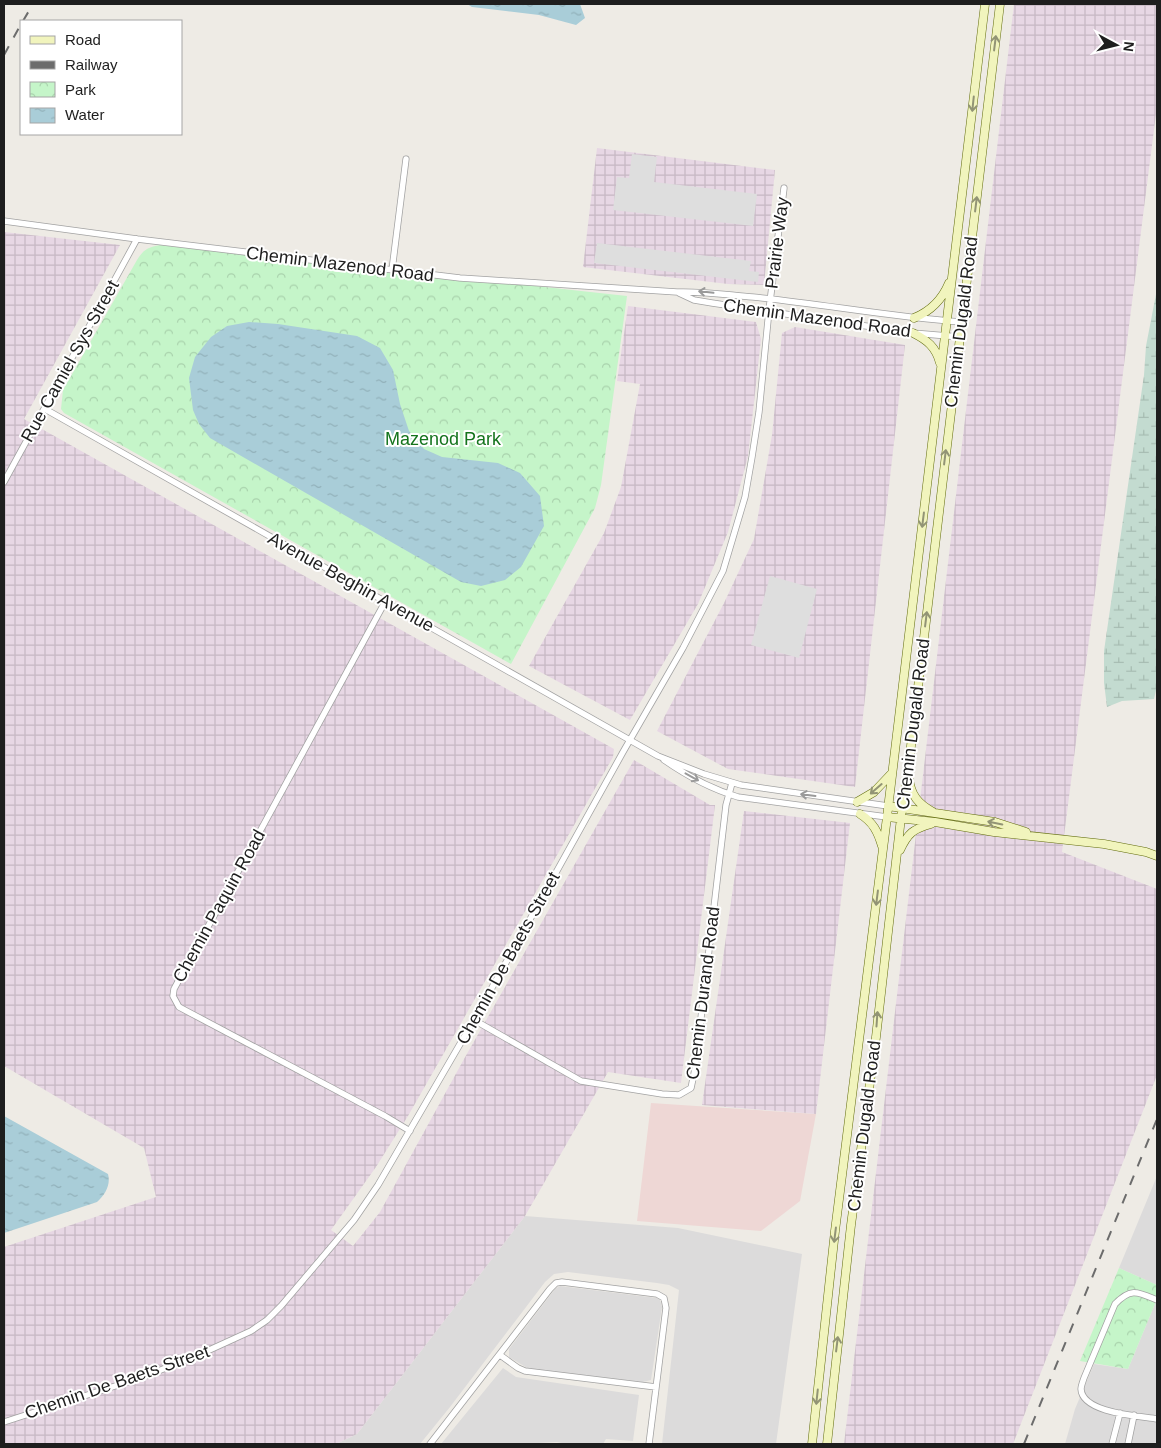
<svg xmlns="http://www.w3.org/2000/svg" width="1161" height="1448" font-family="Arial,sans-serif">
  <defs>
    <pattern id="industrial-grid" width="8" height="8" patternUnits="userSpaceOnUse" patternTransform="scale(1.25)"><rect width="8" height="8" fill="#e7d7e4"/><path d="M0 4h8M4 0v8" fill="none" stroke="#c6b8c3"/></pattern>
    <pattern id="wetland-marsh" width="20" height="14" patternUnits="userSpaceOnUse" patternTransform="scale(1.25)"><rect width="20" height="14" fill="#c3dbd0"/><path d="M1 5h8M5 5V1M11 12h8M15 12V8" fill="none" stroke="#a7bcb2"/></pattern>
    <pattern id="park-crowns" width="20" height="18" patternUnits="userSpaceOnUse" patternTransform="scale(1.25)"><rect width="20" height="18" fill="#c5f5c9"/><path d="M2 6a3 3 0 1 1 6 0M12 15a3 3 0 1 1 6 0" fill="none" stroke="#a9d2ac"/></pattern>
    <pattern id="water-ripples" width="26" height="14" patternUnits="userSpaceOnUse" patternTransform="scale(1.25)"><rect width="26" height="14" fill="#a9cdd8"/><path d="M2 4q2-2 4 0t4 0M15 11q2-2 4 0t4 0" fill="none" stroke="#91b0b9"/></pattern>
  </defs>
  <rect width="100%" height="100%" fill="#eeebe5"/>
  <!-- residential -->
  <path fill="#dcdbdb" d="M1157 1176V1285L1119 1268Z
    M525 1216 678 1228 802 1254 776 1444H662L679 1290 669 1285 657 1283 568 1272 554 1274 545 1282 450 1407 420 1444H336L357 1434Z
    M560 1286 657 1298 660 1300 662 1307 651 1380 643 1382 529 1369 509 1357V1349L555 1289Z
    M1157 1299V1444H1065L1075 1409 1094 1364 1128 1369Z
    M503 1368 516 1377 639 1395 633 1441 606 1439 603 1444H567L557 1442 519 1444H441Z"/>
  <!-- commercial -->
  <path fill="#eed7d5" d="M651 1103 816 1114 800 1201 761 1231 637 1221Z"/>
  <!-- industrial -->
  <path fill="url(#industrial-grid)" d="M1014 4H1157V106L1062 852 1157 889V1075L1013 1444H844Z
    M597 148 775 170 764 285 728 284 583 267Z
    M4 232 120 245 24 419 614 749 613 757 408 1116 376 1167 331 1230 353 1246 380 1212 464 1059 634 760 710 805H715L681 1083 608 1072 525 1216 357 1434 336 1444H4V1247L156 1197 144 1148 4 1066Z
    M628 306 756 322 761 339 748 456 728 532 698 604 630 720 529 666 604 533 621 487 640 384 617 381Z
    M795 327 905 345 855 787 728 769 657 731 724 603 754 539 772 435 782 333Z
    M744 811 850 823 816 1114 702 1105Z"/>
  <!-- wetland -->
  <path fill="url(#wetland-marsh)" d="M1157 289V686L1154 699 1122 701 1107 707 1104 683V651L1144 375 1146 346Z"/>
  <!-- park -->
  <path fill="url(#park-crowns)" d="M160 245 627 296 601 485 595 508 511 664 64 413 61 409 63 390 137 260C143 250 148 247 160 245Z
    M1119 1268 1157 1285V1299L1128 1369 1080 1361Z"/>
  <!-- parking -->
  <path fill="#dedede" d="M632 154 657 157 654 182 757 194 753 226 613 210 617 177 629 178Z
    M597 243 751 261 749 271 759 272 758 282 594 263Z
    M770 576 817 589 799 658 751 645Z"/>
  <!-- water -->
  <path fill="url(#water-ripples)" d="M467 4H580L585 18 576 25 539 15 472 7Z
    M249 322 278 324 357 336 380 348 393 370 400 404 409 431 424 449 442 457 498 463 520 473 540 496 544 526 521 567 505 580 481 586 461 582 210 438 199 424 193 410 189 378 195 357 211 337 227 326Z
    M4 1116 108 1174C111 1185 105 1195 97 1202L4 1233Z"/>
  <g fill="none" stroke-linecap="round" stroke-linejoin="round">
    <defs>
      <path id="street" d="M4 221 137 239 460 278 677 292C702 291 728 295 753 297 823 304 892 317 962 322
        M392 270 406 159
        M679 293 694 300 712 303 913 333 960 337
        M45 409 658 756 704 774 741 785 888 806
        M4 482 137 239
        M385 602 174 989 173 996 179 1007 385 1116 410 1131
        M664 760C687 776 711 789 738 797L887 817
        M474 1020 581 1081 662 1094 679 1095 691 1088 695 1069 726 805 732 783
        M1157 1300C1138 1292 1131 1287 1115 1304L1084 1378C1083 1381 1081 1386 1081 1389 1082 1413 1139 1416 1157 1419
        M500 1355 518 1368 525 1371 656 1387
        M4 1422 146 1376 205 1352 251 1331 267 1320 281 1306 354 1220 378 1185 474 1020 623 752 683 648 723 571 745 497 752 457 759 412 769 310 784 188
        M430 1444 550 1289 556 1283 562 1282 657 1294 664 1298 666 1308 649 1444
        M1112 1444 1120 1413
        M1128 1444 1134 1415"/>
      <path id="secondary" d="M914 318C931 311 942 300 949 283
        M913 333C927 340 936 347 940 363
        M909 779C911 795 918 804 933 812
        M857 802 874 792 892 773
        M888 806 995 822 1026 832
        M860 814C873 822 878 832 882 846
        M887 817 935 822 994 832 1104 844 1146 852 1157 856
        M900 850C908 833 913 829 931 824
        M812 1444 835 1231 887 817 985 4
        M827 1444 851 1225 876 1037 902 809 908 771 1000 4"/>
    </defs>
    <!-- street casing -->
    <use href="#street" stroke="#a2a2a2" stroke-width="7"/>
    <!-- secondary casing -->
    <use href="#secondary" stroke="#626c0e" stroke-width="9"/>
    <!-- street -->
    <use href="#street" stroke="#fff" stroke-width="5.5"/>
    <!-- secondary -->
    <use href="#secondary" stroke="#f1f4bd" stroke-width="8"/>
    <!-- rail -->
    <path stroke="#6c6c6c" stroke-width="2" stroke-dasharray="10 10" stroke-linecap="butt" d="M23 21 33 4
      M4 55 21 24
      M1024 1444 1157 1119"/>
  </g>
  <!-- one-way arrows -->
  <defs><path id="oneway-shaft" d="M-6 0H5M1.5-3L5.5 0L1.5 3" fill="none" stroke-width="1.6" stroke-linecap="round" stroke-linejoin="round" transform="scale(1.25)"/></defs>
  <g stroke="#929475">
    <use href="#oneway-shaft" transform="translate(995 43) rotate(-83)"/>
    <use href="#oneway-shaft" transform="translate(973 104) rotate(96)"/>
    <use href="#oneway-shaft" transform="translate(976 204) rotate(-83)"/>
    <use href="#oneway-shaft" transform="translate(945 457) rotate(-83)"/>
    <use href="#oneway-shaft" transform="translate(923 520) rotate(97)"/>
    <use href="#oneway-shaft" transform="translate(926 619) rotate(-83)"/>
    <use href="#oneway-shaft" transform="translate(876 789) rotate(139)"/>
    <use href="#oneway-shaft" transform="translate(995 823) rotate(-168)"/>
    <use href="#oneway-shaft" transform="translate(877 898) rotate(97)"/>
    <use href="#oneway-shaft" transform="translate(877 1019) rotate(-86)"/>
    <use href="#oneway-shaft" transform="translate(835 1235) rotate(97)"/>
    <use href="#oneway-shaft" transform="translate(837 1344) rotate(-83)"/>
    <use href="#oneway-shaft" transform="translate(817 1397) rotate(96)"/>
  </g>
  <g stroke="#9a9a9a">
    <use href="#oneway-shaft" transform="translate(706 292) rotate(-174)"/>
    <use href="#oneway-shaft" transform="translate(692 777) rotate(29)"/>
    <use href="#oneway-shaft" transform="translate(808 795) rotate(-173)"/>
  </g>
  <g text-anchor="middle" stroke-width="4" stroke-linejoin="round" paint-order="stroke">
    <!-- street labels -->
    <g font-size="18" fill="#1e1e1e" stroke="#fff">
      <text transform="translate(777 243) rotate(-83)" y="6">Prairie Way</text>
      <text transform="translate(340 264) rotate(7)" y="6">Chemin Mazenod Road</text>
      <text transform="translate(817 318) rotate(8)" y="6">Chemin Mazenod Road</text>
      <text transform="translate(961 322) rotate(-83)" y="6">Chemin Dugald Road</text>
      <text transform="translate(70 361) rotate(-61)" y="6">Rue Camiel Sys Street</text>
      <text transform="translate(351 582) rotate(29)" y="6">Avenue Beghin Avenue</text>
      <text transform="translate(913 724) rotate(-83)" y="6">Chemin Dugald Road</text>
      <text transform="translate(219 906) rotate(-61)" y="6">Chemin Paquin Road</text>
      <text transform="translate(508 958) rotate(-61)" y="6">Chemin De Baets Street</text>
      <text transform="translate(703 993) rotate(-83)" y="6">Chemin Durand Road</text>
      <text transform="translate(864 1126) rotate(-83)" y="6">Chemin Dugald Road</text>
      <text transform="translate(117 1382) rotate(-19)" y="6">Chemin De Baets Street</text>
    </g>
    <!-- park labels -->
    <g font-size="18" fill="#14741d" stroke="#fff">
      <text x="443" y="445">Mazenod Park</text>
    </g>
  </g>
  <!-- border -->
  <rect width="1161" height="1448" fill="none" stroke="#1e1e1e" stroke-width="10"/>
  <!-- legend -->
  <rect x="20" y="20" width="162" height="115" fill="#ffffff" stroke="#a5a5a5"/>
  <rect x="30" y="36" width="25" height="8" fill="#f1f4bd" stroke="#a5a5a5"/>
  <text x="65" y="45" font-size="15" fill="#1e1e1e">Road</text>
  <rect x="30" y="61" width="25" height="8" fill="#6c6c6c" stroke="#a5a5a5"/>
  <text x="65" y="70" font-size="15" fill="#1e1e1e">Railway</text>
  <rect x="30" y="82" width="25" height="15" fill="url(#park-crowns)" stroke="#a5a5a5"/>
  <text x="65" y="95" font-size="15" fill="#1e1e1e">Park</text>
  <rect x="30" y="108" width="25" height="15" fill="url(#water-ripples)" stroke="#a5a5a5"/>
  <text x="65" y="120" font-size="15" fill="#1e1e1e">Water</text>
  <!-- north arrow -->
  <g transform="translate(1116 45) rotate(97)" stroke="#ffffff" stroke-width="4" paint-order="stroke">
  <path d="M0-4L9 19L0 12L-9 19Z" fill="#1e1e1e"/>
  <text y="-8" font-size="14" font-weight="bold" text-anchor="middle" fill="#1e1e1e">N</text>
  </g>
</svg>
